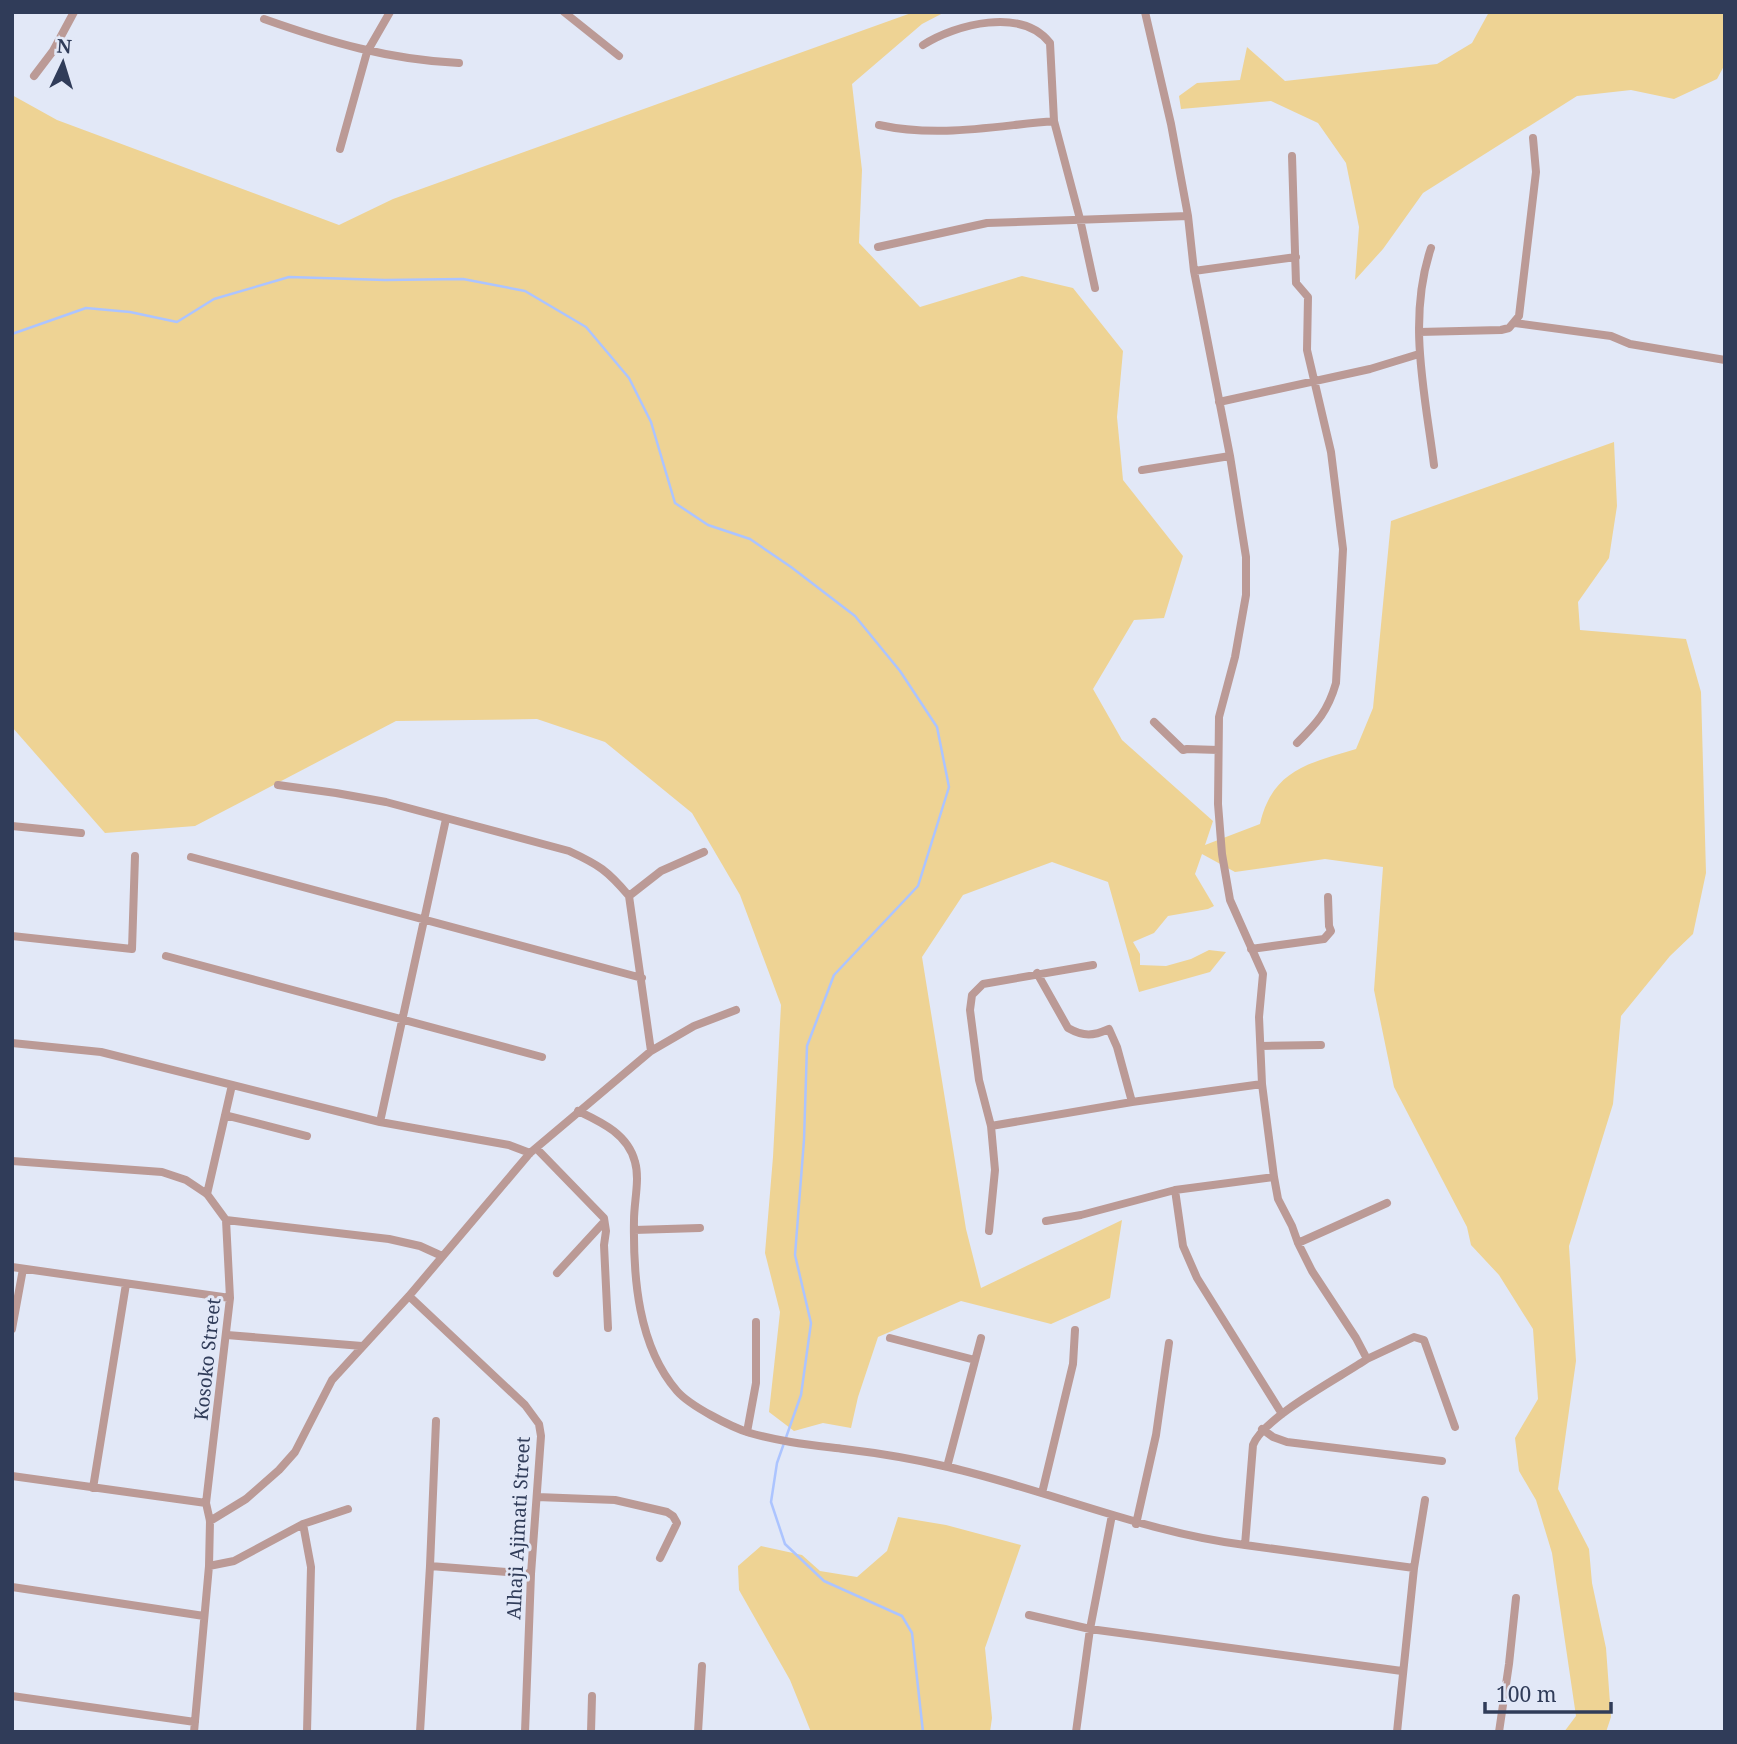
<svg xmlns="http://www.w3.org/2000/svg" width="1737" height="1744" font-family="'Noto Serif',serif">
  <rect width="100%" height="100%" fill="#e2e8f7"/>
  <!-- green -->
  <path fill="#eed394" d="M914 12H945L922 24 852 84 862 170 859 243 920 307 1022 276 1073 288 1123 351 1117 417 1123 480 1183 556 1164 618 1134 620 1093 689 1122 740 1213 821 1205 845 1260 824C1272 770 1309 763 1356 749L1373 708 1391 521 1614 442 1617 506 1609 558 1578 602 1580 630 1686 639 1701 692 1706 873 1693 934 1670 956 1621 1016 1613 1104 1569 1246 1576 1361 1558 1489 1589 1549 1592 1583 1606 1648 1611 1717 1606 1732H1564L1576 1716 1552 1553 1536 1500 1519 1471 1515 1438 1538 1399 1533 1329 1499 1275 1471 1245 1467 1227 1394 1087 1374 990 1383 867 1325 859 1235 872 1202 854 1195 874 1214 906 1208 909 1168 916 1154 933 1133 942 1140 954V965L1166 966 1191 959 1209 950 1226 952 1210 972 1139 992 1108 882 1052 862 963 895 922 957 966 1229 981 1288 1122 1220 1110 1298 1051 1324 961 1301 878 1337 858 1397 851 1428 823 1423 794 1431 769 1412 780 1312 765 1253 773 1157 781 1005 740 895 692 813 605 742 537 719 396 721 195 826 105 833 12 727V95L57 120 339 225 393 199Z
    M1489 12H1725V64L1717 79 1674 99 1631 90 1577 96 1423 193 1383 249 1355 280 1359 227 1346 163 1318 123 1271 101 1181 109 1179 96 1197 83 1240 80 1247 47 1285 81 1437 64 1472 43Z
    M898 1517 946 1525 1021 1545 985 1648 992 1718 990 1732H811L790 1680 739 1590 738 1566 761 1546 802 1555 820 1571 857 1577 887 1551Z"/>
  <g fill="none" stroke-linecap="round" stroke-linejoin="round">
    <!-- stream -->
    <path stroke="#acc4ff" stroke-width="2.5" d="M12 334 86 308 130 312 177 322 214 299 289 277 385 280 463 279 525 291 586 327 629 378 651 422 675 503 708 525 750 539 791 567 855 616 900 671 937 727 949 787 918 886 834 975 807 1046 804 1140 795 1255 811 1323 801 1395 777 1463 771 1502 785 1544 824 1581 902 1616 912 1633 923 1732"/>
    <!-- minor -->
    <path stroke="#bb9a96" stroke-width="8" d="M564 12 619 56
      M264 19C329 42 390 60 459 63
      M923 45C956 24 1022 7 1050 43L1054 121 1080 219 1095 288
      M34 76 53 51 74 12
      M879 125C939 138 994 126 1054 121
      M340 149 367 52 390 12
      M1292 156 1296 283 1308 297 1307 350 1331 452 1343 549 1336 683C1328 711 1317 723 1297 743
      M878 247 987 223 1188 216
      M1431 248C1407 319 1425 394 1434 465
      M1194 271 1296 257
      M1515 323 1611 336 1630 344 1725 360
      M1419 332 1501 330 1509 328 1519 316 1536 172 1533 138
      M1219 402 1370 369 1419 354
      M1142 470 1230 456
      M1154 722 1183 750 1187 749 1218 750
      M278 785 336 793 386 802 569 851C599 865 607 870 629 896L651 1051
      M12 826 81 833
      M191 857 642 978
      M629 896 661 871 704 852
      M12 936 132 949 135 856
      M1251 949 1324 939 1331 931 1329 926 1328 897
      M166 956 542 1057
      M1037 973 1068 1028C1084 1037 1093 1036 1109 1029L1117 1047 1132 1102
      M12 1043 101 1052 380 1122 509 1145 530 1153
      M1261 1046 1321 1045
      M578 1111C601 1122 628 1134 635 1162 640 1179 634 1202 634 1220 633 1277 638 1346 677 1391 690 1406 731 1427 750 1433 781 1442 812 1445 844 1449 878 1453 914 1459 948 1467 1048 1490 1142 1532 1245 1545L1253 1445C1264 1417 1339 1378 1367 1359L1356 1338 1312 1271 1298 1243 1292 1226 1278 1199 1274 1177 1262 1084 1259 1017 1263 974 1230 900 1222 854 1218 804 1219 717 1235 657 1246 595V557L1230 456 1194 271 1188 216 1171 124 1145 12
      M225 1115 307 1136
      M380 1122 446 819
      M991 1126 1132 1102 1262 1084
      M536 1148 604 1218 606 1231 604 1245 608 1328
      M12 1161 162 1172 186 1180 207 1194 226 1220 230 1298 206 1503 210 1521 209 1566 194 1732
      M1175 1190 1183 1246 1197 1278 1282 1414
      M207 1194 232 1085
      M226 1220 389 1239 420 1246 442 1256
      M1046 1221 1081 1215 1175 1190 1274 1177
      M634 1230 700 1228
      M989 1231 995 1170 991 1126 979 1080 970 1010 972 995 983 984 1093 965
      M1298 1243 1387 1203
      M12 1267 230 1298
      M557 1273 604 1222
      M409 1296 525 1405 539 1424 541 1436 531 1574 525 1732
      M12 1329 23 1269
      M227 1335 362 1346
      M890 1338 975 1360
      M1367 1359 1414 1337 1424 1340 1455 1427
      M1262 1429 1273 1437 1287 1442 1442 1461
      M747 1432 756 1383V1322
      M947 1467 981 1338
      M12 1476 206 1503
      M93 1488 126 1284
      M1042 1493 1073 1364 1075 1330
      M537 1497 615 1500 667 1512 673 1516 677 1523 660 1558
      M210 1521 246 1499 279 1470 295 1452 332 1380 409 1296 530 1153 651 1051 694 1026 736 1010
      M303 1524 311 1567 307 1732
      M1136 1524 1156 1435 1169 1343
      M1245 1545 1414 1568
      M209 1566 234 1561 303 1524 348 1509
      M430 1566 531 1574
      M12 1587 204 1616
      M1029 1615 1090 1629 1402 1671
      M12 1696 195 1722
      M420 1732 430 1566 436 1421
      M591 1732 592 1696
      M698 1732 702 1666
      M1076 1732 1090 1629 1112 1515
      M1397 1732 1414 1568 1425 1500
      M1499 1732 1509 1664 1516 1598"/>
  </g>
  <g text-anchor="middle" stroke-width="6" stroke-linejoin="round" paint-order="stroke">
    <!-- street labels -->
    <g font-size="19" fill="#303c59" stroke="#e2e8f7">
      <text transform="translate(207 1359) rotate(-84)" y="7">Kosoko Street</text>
      <text transform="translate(518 1528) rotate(-87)" y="7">Alhaji Ajimati Street</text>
    </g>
  </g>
  <!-- border -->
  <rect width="1737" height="1744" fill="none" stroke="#303c59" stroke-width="28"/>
  <!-- north arrow -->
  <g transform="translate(63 63) rotate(4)" stroke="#e2e8f7" stroke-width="5" paint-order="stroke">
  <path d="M0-5L12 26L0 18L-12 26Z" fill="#303c59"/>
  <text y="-10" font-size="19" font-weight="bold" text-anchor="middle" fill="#303c59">N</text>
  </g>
  <!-- scale -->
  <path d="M1485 1702v10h126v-10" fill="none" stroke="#303c59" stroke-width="3.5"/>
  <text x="1496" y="1702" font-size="21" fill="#303c59" stroke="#e2e8f7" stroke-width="5" paint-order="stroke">100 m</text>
</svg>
